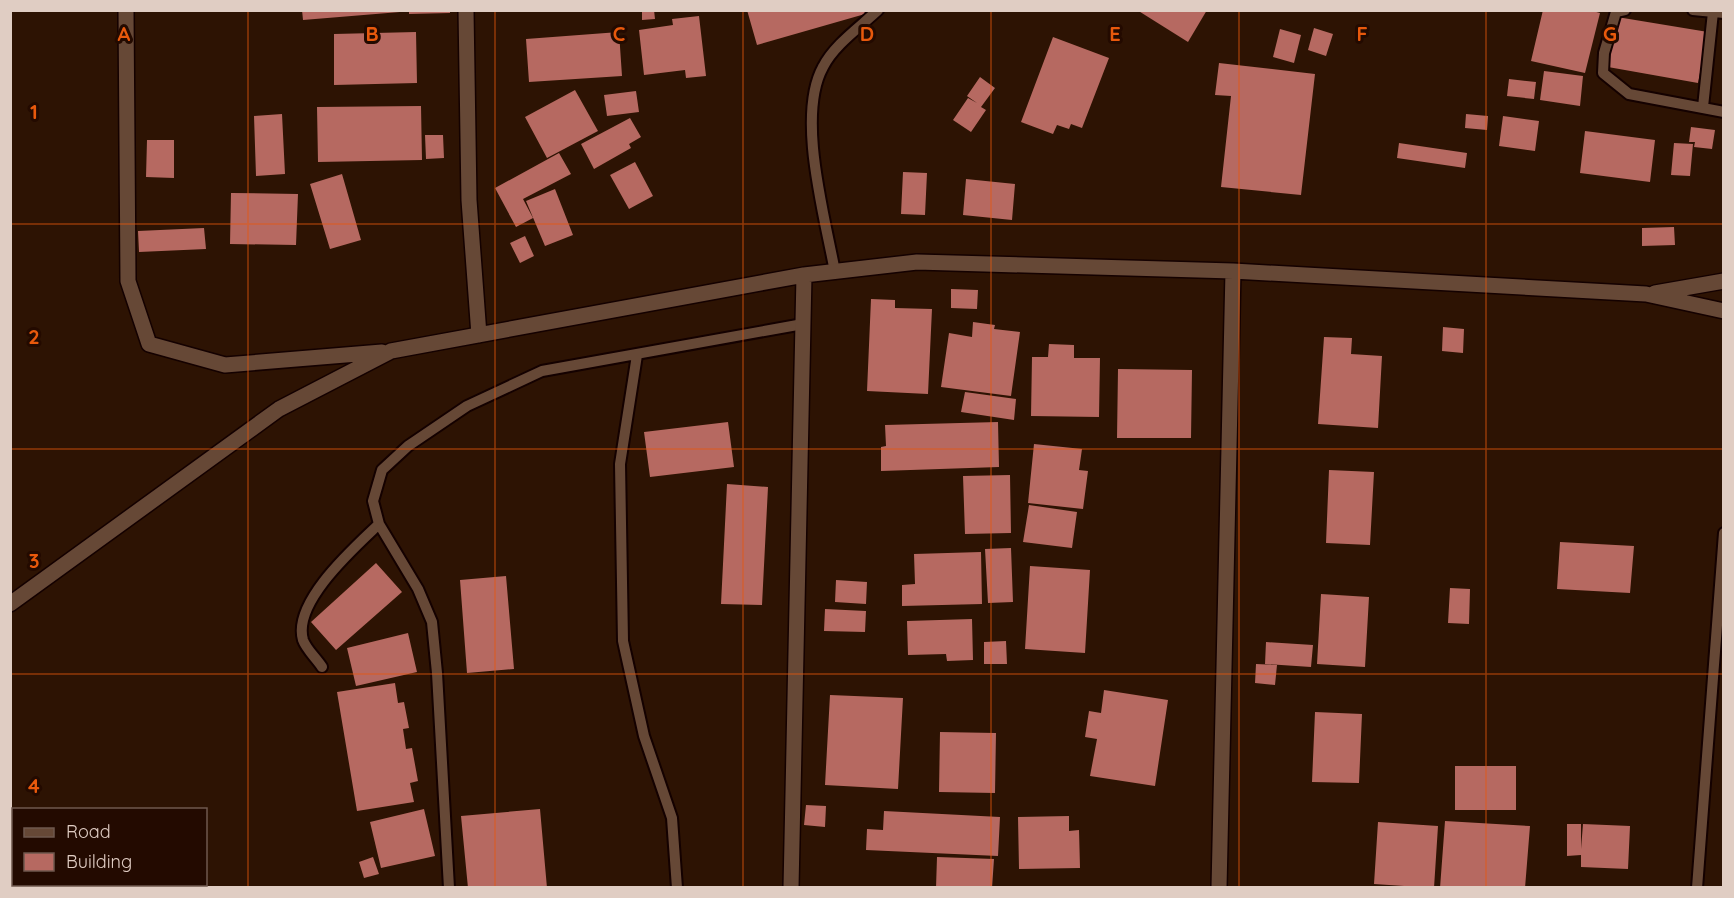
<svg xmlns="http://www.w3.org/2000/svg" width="1734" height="898" font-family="Quicksand,sans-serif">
  <rect width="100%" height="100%" fill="#2d1303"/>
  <!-- building -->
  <path fill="#b66961" d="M302 10H400V12L303 20Z
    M409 10H450V13L409 14Z
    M642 10H654L655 19 642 20Z
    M747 10H864L865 14 757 45Z
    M1137 10H1207L1188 42Z
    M1543 10H1589L1600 13 1585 73 1531 61Z
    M699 16 706 76 686 78 685 70 644 75 639 30 673 25 672 19Z
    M1617 17 1708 32 1698 83 1608 67Z
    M1314 28 1333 34 1326 56 1308 50Z
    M1280 29 1301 35 1294 63 1273 57Z
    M416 32 417 83 334 85V34Z
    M619 32 622 76 529 82 526 39Z
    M1053 37 1109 58 1082 128 1071 124 1069 129 1057 125 1053 134 1021 122Z
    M1219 63 1315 74 1301 195 1221 187 1231 96 1215 95Z
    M1544 71 1583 76 1580 106 1540 100Z
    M980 77 995 88 981 107 986 110 971 132 953 120 968 98 977 103 967 96Z
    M1509 79 1536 82 1534 99 1507 96Z
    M575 90 598 131 547 158 525 117Z
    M636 91 639 112 607 116 604 95Z
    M421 106 422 160 318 162 317 107Z
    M282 114 285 174 256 176 254 116Z
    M1466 114 1488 116 1487 130 1465 128Z
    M1503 116 1539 121 1535 151 1499 146Z
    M630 118 641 137 629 144 631 148 594 169 581 144Z
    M1691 127 1715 130 1712 149 1694 147 1695 142H1689Z
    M1585 131 1655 140 1650 182 1580 173Z
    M425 135H443L444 158 426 159Z
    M147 140H174V178L146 177Z
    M1399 143 1467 153 1465 168 1397 158Z
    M1674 143 1693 144 1690 176 1671 175Z
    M559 153 571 174 523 199 533 218 516 227 495 188Z
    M635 162 653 196 629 209 610 175Z
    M903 172 927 173 925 215 901 214Z
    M342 174 361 240 330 249 310 184Z
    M966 179 1015 184 1012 220 963 215Z
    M555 189 573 235 545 246 526 201Z
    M231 193 298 194 296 245 230 244Z
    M1674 227 1675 245 1642 246V228Z
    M204 228 206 249 139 252 138 231Z
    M525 236 534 256 520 263 510 243Z
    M951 289 978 290 977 309 951 308Z
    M871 299 895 300V308L932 309 928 394 867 391Z
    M973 322 995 325 994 329 1020 332 1011 396 941 387 949 333 972 337Z
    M1443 327 1464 329 1463 353 1442 351Z
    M1324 337 1352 338 1351 354 1382 356 1378 428 1318 424Z
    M1049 344 1074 345V358H1100L1099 417 1031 416 1032 357H1048Z
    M1118 369 1192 370 1191 438H1117Z
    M965 392 1016 399 1014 420 961 412Z
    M728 422 734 467 650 477 644 432Z
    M998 422 999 467 881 471V447L886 446 885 425Z
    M1034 444 1082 449 1079 470 1088 471 1083 509 1028 503Z
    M1329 470 1374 472 1370 545 1326 543Z
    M1010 475 1011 533 965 534 963 476Z
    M727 484 768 487 762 605 721 604Z
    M1029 505 1077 512 1072 548 1023 542Z
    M1560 542 1634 546 1630 593 1557 589Z
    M1011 548 1013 602 988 603 985 549Z
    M981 552 982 604 902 606V585L915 584 914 554Z
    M376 563 402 592 336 650 311 622Z
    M1030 566 1090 570 1085 653 1025 649Z
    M506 576 514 669 467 673 460 580Z
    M836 580 867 582 866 604 835 602Z
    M1450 588 1470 589 1469 624 1448 623Z
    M1321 594 1369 597 1365 667 1317 664Z
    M825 609 866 611 865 632 824 631Z
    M972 619 973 660 947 661 946 654 908 655 907 621Z
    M408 633 417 672 356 686 347 648Z
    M1006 641 1007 664H984V642Z
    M1266 642 1313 645 1311 667 1265 664Z
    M1256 664 1277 665 1275 685 1255 683Z
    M395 683 398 703 404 702 409 728 403 729 406 749 412 748 418 781 410 783 414 802 357 811 337 692Z
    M1104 690 1168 700 1155 786 1090 776 1097 739 1085 737 1089 711 1101 713Z
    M830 695 903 698 898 789 825 785Z
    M1315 712 1362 714 1359 783 1312 782Z
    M940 732 996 733 995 793 939 792Z
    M1455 766H1516V810H1455Z
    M806 805 826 806 825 827 804 825Z
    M424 809 435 856 381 868 370 822Z
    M540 809 547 888H468L461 816Z
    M884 811 1000 817 998 856 866 850 867 829 883 830Z
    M1069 816V831L1079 830 1080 868 1019 869 1018 817Z
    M1445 821 1530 826 1525 888H1440Z
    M1378 822 1438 826 1434 888 1374 884Z
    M1567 824H1581V849L1583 824 1630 826 1628 869 1581 867V855L1567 856Z
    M373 857 379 874 364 878 359 862Z
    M937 857 994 859 992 888H936Z"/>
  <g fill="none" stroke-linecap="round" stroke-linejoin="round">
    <defs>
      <path id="lane" d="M1625 10 1616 12 1604 53 1603 73 1629 94 1724 112
        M1693 10 1724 13
        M1703 107 1713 12
        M835 272C825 217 796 116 823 67 834 45 860 27 878 10
        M637 355 620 464 623 641 644 736 672 818 677 888
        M322 667C317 659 306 649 303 640 292 602 355 547 379 524
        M449 888 437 673 432 622 418 589 379 524 373 501 382 470 408 446 467 406 542 371 803 324
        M1697 888 1724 533"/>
      <path id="street" d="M126 10 128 281 149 344 225 365 382 352
        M466 10 469 200 479 335
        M1655 293 1724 281
        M10 604 279 409 391 351 804 275 917 262 1233 271 1646 294 1724 311
        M791 888 804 275
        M1219 888 1233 271"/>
    </defs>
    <!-- lane casing -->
    <use href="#lane" stroke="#140100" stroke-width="14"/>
    <!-- street casing -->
    <use href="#street" stroke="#140100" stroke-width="18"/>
    <!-- lane -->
    <use href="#lane" stroke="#664836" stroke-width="10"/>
    <!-- street -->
    <use href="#street" stroke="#664836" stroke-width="15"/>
  </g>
  <!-- grid -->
  <path fill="none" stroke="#e8590c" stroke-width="1.5" stroke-opacity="0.55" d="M248 10V888M495 10V888M743 10V888M991 10V888M1239 10V888M1486 10V888M10 224H1724M10 449H1724M10 674H1724"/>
  <g font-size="20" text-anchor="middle" font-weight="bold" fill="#e8590c" stroke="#230a00" stroke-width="6" stroke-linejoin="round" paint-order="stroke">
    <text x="124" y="41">A</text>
    <text x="372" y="41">B</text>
    <text x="619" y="41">C</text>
    <text x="867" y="41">D</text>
    <text x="1115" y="41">E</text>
    <text x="1362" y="41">F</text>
    <text x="1610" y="41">G</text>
    <text x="34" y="119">1</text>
    <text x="34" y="344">2</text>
    <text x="34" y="568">3</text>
    <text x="34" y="793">4</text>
  </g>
  <!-- border -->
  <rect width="1734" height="898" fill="none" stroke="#e0cdc3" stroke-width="24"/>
  <!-- legend -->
  <rect x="12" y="808" width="195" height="78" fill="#230a00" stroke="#6f584e" stroke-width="1.5"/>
  <rect x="24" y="828" width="30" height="9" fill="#664836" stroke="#6f584e" stroke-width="1.5"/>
  <text x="66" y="838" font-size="18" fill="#e0cdc3">Road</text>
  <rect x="24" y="853" width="30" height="18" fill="#b66961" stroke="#6f584e" stroke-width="1.5"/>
  <text x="66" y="868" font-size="18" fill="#e0cdc3">Building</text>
</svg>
